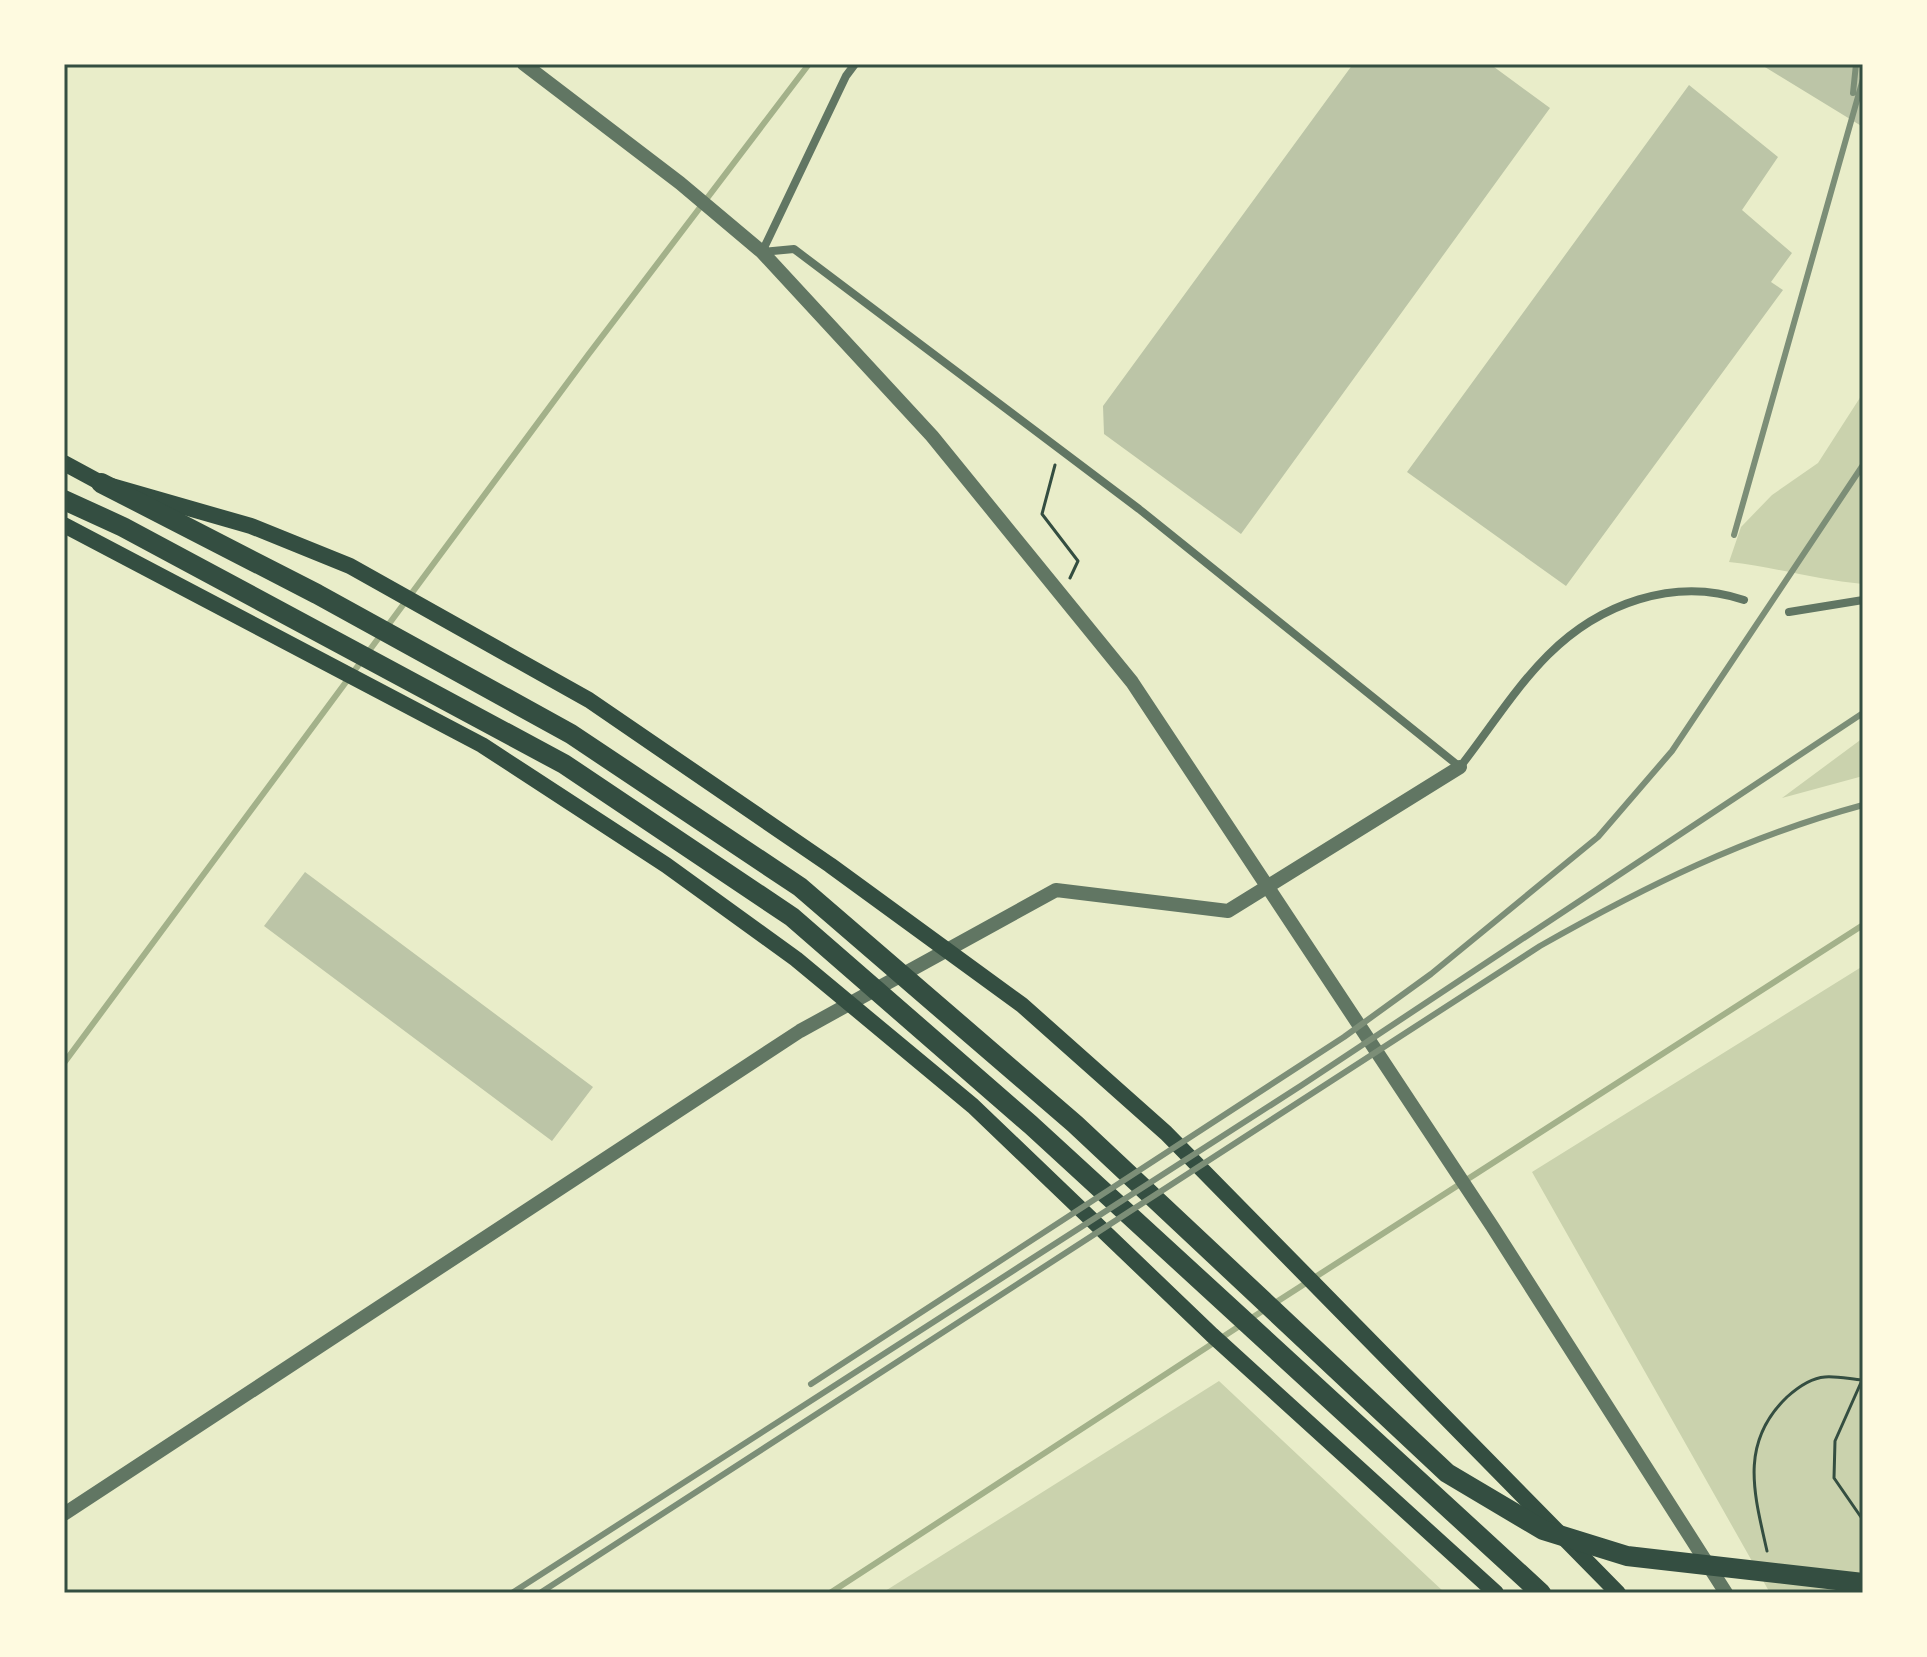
<svg xmlns="http://www.w3.org/2000/svg" width="1927" height="1657" font-family="Overpass,sans-serif">
  <rect width="100%" height="100%" fill="#e9edc9"/>
  <!-- green -->
  <path fill="#cad2ad" d="M1863 393V584C1818 580 1775 567 1729 562L1741 527 1772 495 1818 463Z
    M1863 738V776L1782 798Z
    M1863 966V1593H1770L1532 1172Z
    M1219 1381 1445 1593H882Z"/>
  <g fill="none" stroke-linecap="round" stroke-linejoin="round">
    <!-- stream -->
    <path stroke="#a3b18a" stroke-width="6" d="M64 1063 588 355 809 64
      M1250 1319 1863 925
      M830 1593 1241 1325"/>
  </g>
  <!-- building -->
  <path fill="#bcc5a7" d="M1353 64H1490L1550 108 1241 534 1104 434 1103 406Z
    M1760 64H1863V127Z
    M1689 85 1778 157 1742 210 1792 253 1771 282 1783 290 1566 586 1407 472Z
    M305 872 593 1087 552 1141 264 926Z"/>
  <g fill="none" stroke-linecap="round" stroke-linejoin="round">
    <!-- path -->
    <path stroke="#344e41" stroke-width="3" d="M1055 465 1042 514 1078 561 1070 578
      M1863 1378 1835 1441 1834 1478 1863 1520
      M1767 1551C1754 1493 1739 1443 1787 1397 1797 1388 1811 1378 1825 1377 1836 1376 1850 1379 1862 1380"/>
    <!-- minor -->
    <path stroke="#617663" stroke-width="8" d="M855 64 846 76 762 252 794 249 1139 509 1460 767C1489 730 1515 688 1548 655 1599 604 1674 576 1744 600
      M1789 612 1863 600"/>
    <!-- tertiary -->
    <path stroke="#617663" stroke-width="14" d="M524 64 680 183 762 252 932 436 1132 682 1492 1226 1726 1593
      M64 1514 800 1031 1056 890 1228 911 1460 767"/>
    <!-- secondary -->
    <path stroke="#344e41" stroke-width="16" d="M64 463 101 483 251 526 350 566 589 700 830 865 1022 1005 1166 1133 1618 1593
      M64 525 482 745 666 865 796 959 973 1106 1212 1335 1496 1593"/>
    <!-- trunk -->
    <path stroke="#344e41" stroke-width="20" d="M101 483 317 594 571 734 800 887 1075 1124 1447 1473 1543 1530 1627 1556 1863 1583
      M64 500 123 527 564 764 792 917 1031 1125 1541 1593"/>
    <!-- rail -->
    <path stroke="#7c8e77" stroke-width="6" d="M1853 93 1856 64
      M1734 535 1863 79
      M811 1384 1344 1037 1431 974 1598 837 1672 751 1863 465
      M512 1593 1302 1085 1863 713
      M540 1593 1540 946C1646 886 1745 837 1863 805"/>
  </g>
  <!-- border -->
  <rect width="1927" height="1657" fill="none" stroke="#fefae0" stroke-width="132"/>
  <rect x="66" y="66" width="1795" height="1525" fill="none" stroke="#344e41" stroke-width="3"/>
</svg>
